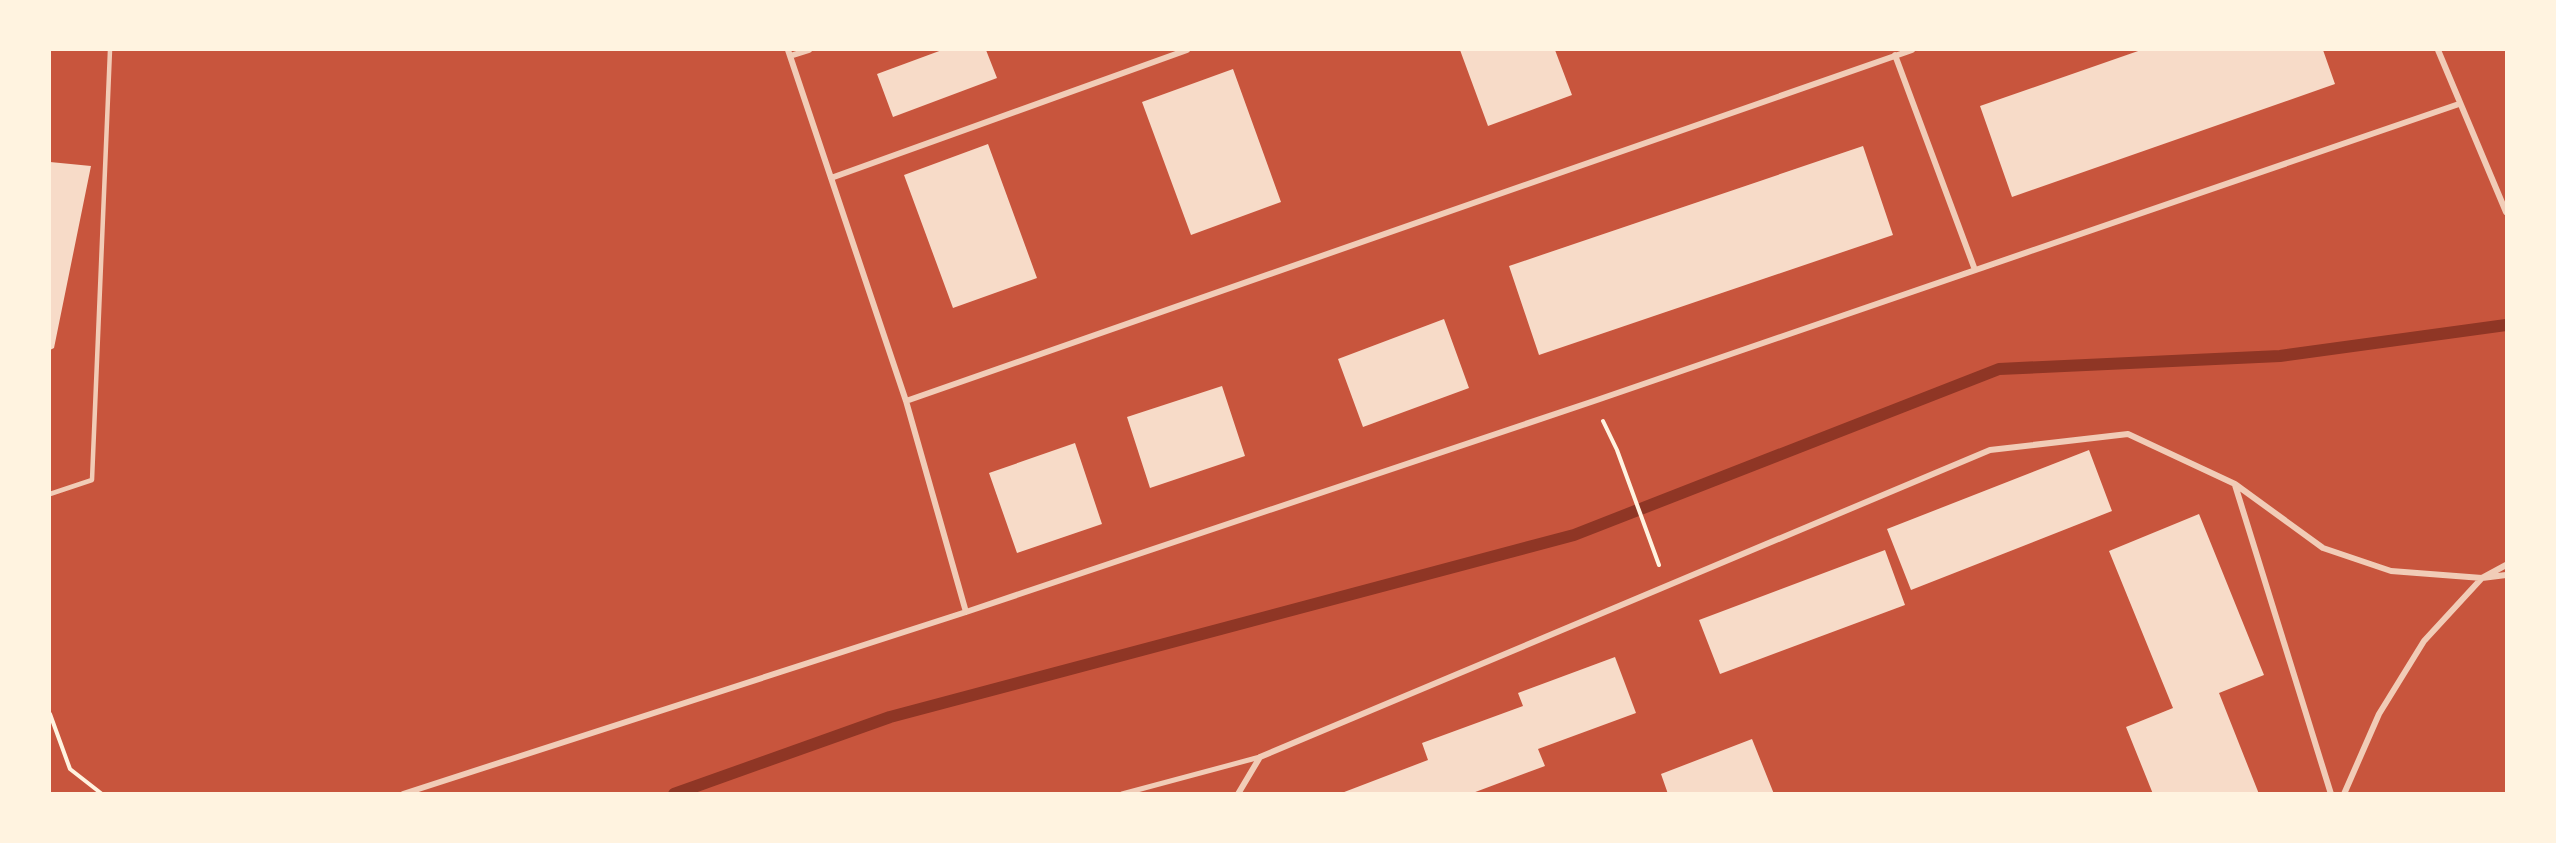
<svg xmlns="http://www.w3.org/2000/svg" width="2556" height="843" font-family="Ubuntu,sans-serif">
  <rect width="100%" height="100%" fill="#c8553d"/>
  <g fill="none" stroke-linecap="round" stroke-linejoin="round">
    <!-- stream -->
    <path stroke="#8f3625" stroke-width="12" d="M674 794 890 717 1574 535 1999 369 2280 356 2506 325"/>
  </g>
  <!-- building -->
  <path fill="#f7dbc8" d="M942 50H986L997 78 893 117 877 74Z
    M1460 50H1555L1572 95 1488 126Z
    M2141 50H2323L2335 84 2012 197 1980 106Z
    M1233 69 1281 202 1191 235 1142 102Z
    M988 144 1037 278 953 308 904 175Z
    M1863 146 1893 235 1539 355 1509 266Z
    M50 162 91 166 54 348 50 350Z
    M1444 319 1469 388 1363 427 1338 359Z
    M1222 386 1245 456 1150 488 1127 417Z
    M1075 443 1102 524 1017 553 989 473Z
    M2089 450 2112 511 1911 590 1887 529Z
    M2199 514 2264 675 2219 693 2259 794H2153L2126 727 2173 708 2109 551Z
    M1885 550 1905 605 1720 674 1699 620Z
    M1615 657 1636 713 1538 749 1545 766 1470 794H1339L1428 760 1422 743 1523 706 1518 693Z
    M1752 739 1774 794H1668L1661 774Z"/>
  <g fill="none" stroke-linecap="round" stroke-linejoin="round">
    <!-- path -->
    <path stroke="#fff3e0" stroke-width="4" d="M1603 421 1617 450 1659 565
      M50 714 70 769 102 794"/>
    <!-- service -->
    <path stroke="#f1ccb7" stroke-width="4.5" d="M50 494 92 480 110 50"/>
    <!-- pedestrian -->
    <path stroke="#f1ccb7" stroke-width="5" d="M1122 794 1260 757"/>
    <!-- minor -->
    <path stroke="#f1ccb7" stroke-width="6" d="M788 50 906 401 966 612
      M2438 50 2506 212
      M1895 55 1975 270
      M790 56 809 50
      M831 178 1187 50
      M906 401 1912 50
      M2235 485 2331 794
      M2506 565 2482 578 2506 575
      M403 794 966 612 1597 400 2459 104
      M1238 794 1260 757 1990 450 2128 434 2235 484 2323 548 2391 571 2482 578
      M2344 794 2379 714 2424 641 2482 578"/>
  </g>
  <!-- border -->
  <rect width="2556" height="843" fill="none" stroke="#fff3e0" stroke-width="102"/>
</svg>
